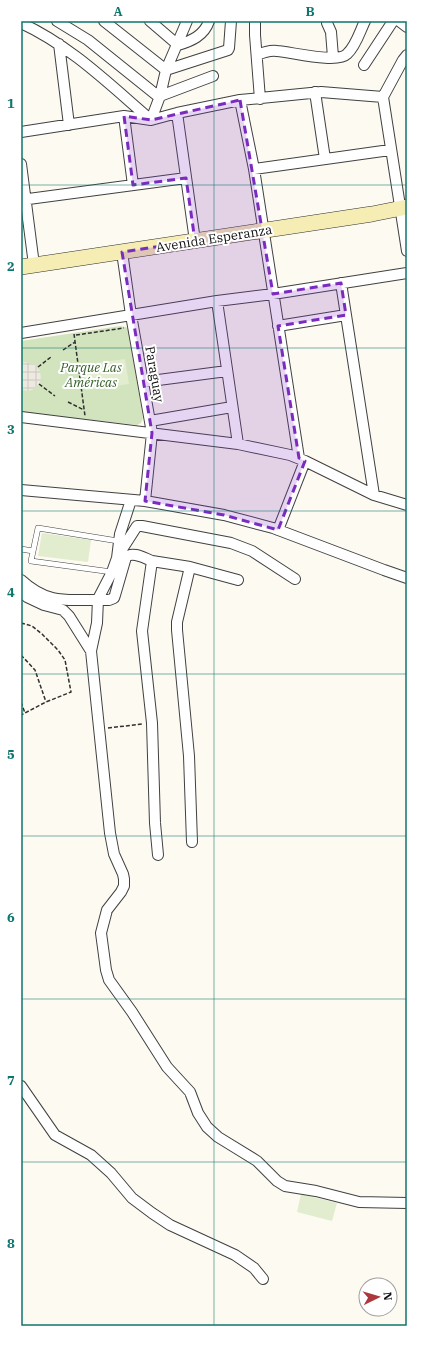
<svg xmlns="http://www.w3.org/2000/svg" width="428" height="1347" font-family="'IBM Plex Serif',serif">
  <defs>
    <pattern id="plaza-grid" width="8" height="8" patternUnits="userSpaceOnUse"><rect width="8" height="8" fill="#ede9e0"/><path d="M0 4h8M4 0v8" fill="none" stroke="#cac7bf"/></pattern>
  </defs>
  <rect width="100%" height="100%" fill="#fdfaf1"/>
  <!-- grass -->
  <path fill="#d2e4be" d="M120 326 126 327 128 329 143 418 141 423 137 425 21 412V341Z"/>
  <!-- pitch -->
  <path fill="#e2eccf" d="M125 359 129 384 86 390 82 365Z
    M42 533 91 540 88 562 38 556Z
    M301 1194 337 1203 332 1221 297 1212Z"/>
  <!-- plaza -->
  <path fill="url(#plaza-grid)" d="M25 362 34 364 40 371 41 380 39 384 32 390 27 391 21 389V363Z"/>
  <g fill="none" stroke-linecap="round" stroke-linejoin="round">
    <defs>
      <path id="lane" d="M21 549 33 551
        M112 572 31 561 38 528 118 541"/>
      <path id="street" d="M57 21 88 40 159 97
        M104 21 166 70 228 50 229 48 231 21
        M150 21 178 45C191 41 204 36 209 21
        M255 21V35L260 99
        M399 21 407 27
        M21 23C71 46 110 85 151 120L160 96 166 70 187 21
        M327 23 331 32 333 57
        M59 44 69 125
        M257 55C264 52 270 50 277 51 292 52 337 64 347 54 356 46 360 31 365 21
        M407 55 403 60 383 97 407 251
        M364 65 393 21
        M315 92 325 159
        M160 96 213 76
        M240 100 254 169 299 458
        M177 113 195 241
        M124 116 133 185
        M21 132 124 116 151 120 177 113 240 100 321 92 383 97
        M21 164 34 265
        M254 169 390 150
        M21 200 186 178
        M122 252 131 315 152 433 145 501
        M341 283 374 495
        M217 301 238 444
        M278 326 346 315
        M21 333 217 301 273 294 407 273
        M143 382 227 371
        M21 417 238 444 290 455 305 461 374 495 407 505
        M150 421 232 407
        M21 490 145 501 224 515 273 528 384 570 407 578
        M131 500 120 534 117 558 112 572 98 599 97 623 91 651 110 833 114 854 123 874 124 879V886L121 892 107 910 101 933 106 970 109 980 132 1012 167 1067 190 1092 198 1113 207 1127 218 1137 257 1161 277 1181 285 1186 316 1191 359 1202 407 1203
        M278 530 305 461
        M119 554 137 526H142L231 543 252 551 295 579
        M152 561 190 567 238 580
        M190 567 177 622V630L189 756 192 842
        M21 580C51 608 73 598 109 600L114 598 115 595 126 557C133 551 144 558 152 561L142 631 152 723 155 823 158 855
        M21 592 27 597 44 605 63 610 69 616 91 651
        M21 1086 55 1135 91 1155 111 1173 132 1198 152 1213 170 1225 235 1255 254 1268 263 1279"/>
      <path id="secondary" d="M21 267 372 214 407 207"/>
    </defs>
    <!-- lane casing -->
    <use href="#lane" stroke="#414141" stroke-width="6"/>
    <!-- street casing -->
    <use href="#street" stroke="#414141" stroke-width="12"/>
    <!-- secondary casing -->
    <use href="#secondary" stroke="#303030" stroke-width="16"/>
    <!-- path -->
    <path stroke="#303030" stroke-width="1.5" stroke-dasharray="4 2" stroke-linecap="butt" d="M74 334 85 416
      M76 335 124 328
      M63 350 75 342
      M38 367 51 357
      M39 384 55 396
      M68 402 84 410
      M21 623 32 626 42 634 58 650 65 660 71 692 46 702 21 715
      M21 655 35 670 46 702
      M21 702 25 713
      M108 728 142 724"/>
    <!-- lane -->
    <use href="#lane" stroke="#fff" stroke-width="5"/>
    <!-- street -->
    <use href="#street" stroke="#fff" stroke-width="10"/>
    <!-- secondary -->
    <use href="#secondary" stroke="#f5edb4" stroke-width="15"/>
  </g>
  <!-- marked area -->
  <path fill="#7b2cbf" fill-opacity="0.2" stroke="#7b2cbf" stroke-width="3" stroke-dasharray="8 5" stroke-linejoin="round" d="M240 100 273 294 341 283 346 315 278 326 299 458 305 461 278 530 224 515 145 501 152 433 122 252 195 241 186 178 133 185 124 116 151 120Z"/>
  <!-- grid -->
  <path fill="none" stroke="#0f766e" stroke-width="1" stroke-opacity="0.55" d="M214 21V1326M21 185H407M21 348H407M21 511H407M21 674H407M21 836H407M21 999H407M21 1162H407"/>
  <g text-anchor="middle" stroke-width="4" stroke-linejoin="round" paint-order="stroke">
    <!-- street labels -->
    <g font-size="13" fill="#0e0e0e" stroke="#fff">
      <text transform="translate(214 238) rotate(-9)" y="5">Avenida Esperanza</text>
      <text transform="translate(155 374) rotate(80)" y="5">Paraguay</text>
    </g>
    <!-- park labels -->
    <g font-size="13" font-style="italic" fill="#325d26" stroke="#fff">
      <text x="91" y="372">Parque Las<tspan x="91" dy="15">Américas</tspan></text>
    </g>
  </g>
  <!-- border -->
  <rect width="428" height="1347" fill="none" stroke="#ffffff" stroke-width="44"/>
  <!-- north arrow -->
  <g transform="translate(378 1297) rotate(85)"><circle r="19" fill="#ffffff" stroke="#9f9f9f"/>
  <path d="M0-3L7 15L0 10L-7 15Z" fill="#ac383e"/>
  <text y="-6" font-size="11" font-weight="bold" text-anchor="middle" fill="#0e0e0e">N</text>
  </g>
  <rect x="22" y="22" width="384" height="1303" fill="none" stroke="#0f766e" stroke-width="1.5"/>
  <g font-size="13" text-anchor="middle" font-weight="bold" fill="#0f766e">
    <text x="118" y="16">A</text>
    <text x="310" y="16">B</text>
    <text x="11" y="108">1</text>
    <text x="11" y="271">2</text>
    <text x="11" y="434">3</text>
    <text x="11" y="597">4</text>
    <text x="11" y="759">5</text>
    <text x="11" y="922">6</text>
    <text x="11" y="1085">7</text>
    <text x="11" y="1248">8</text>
  </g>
</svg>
